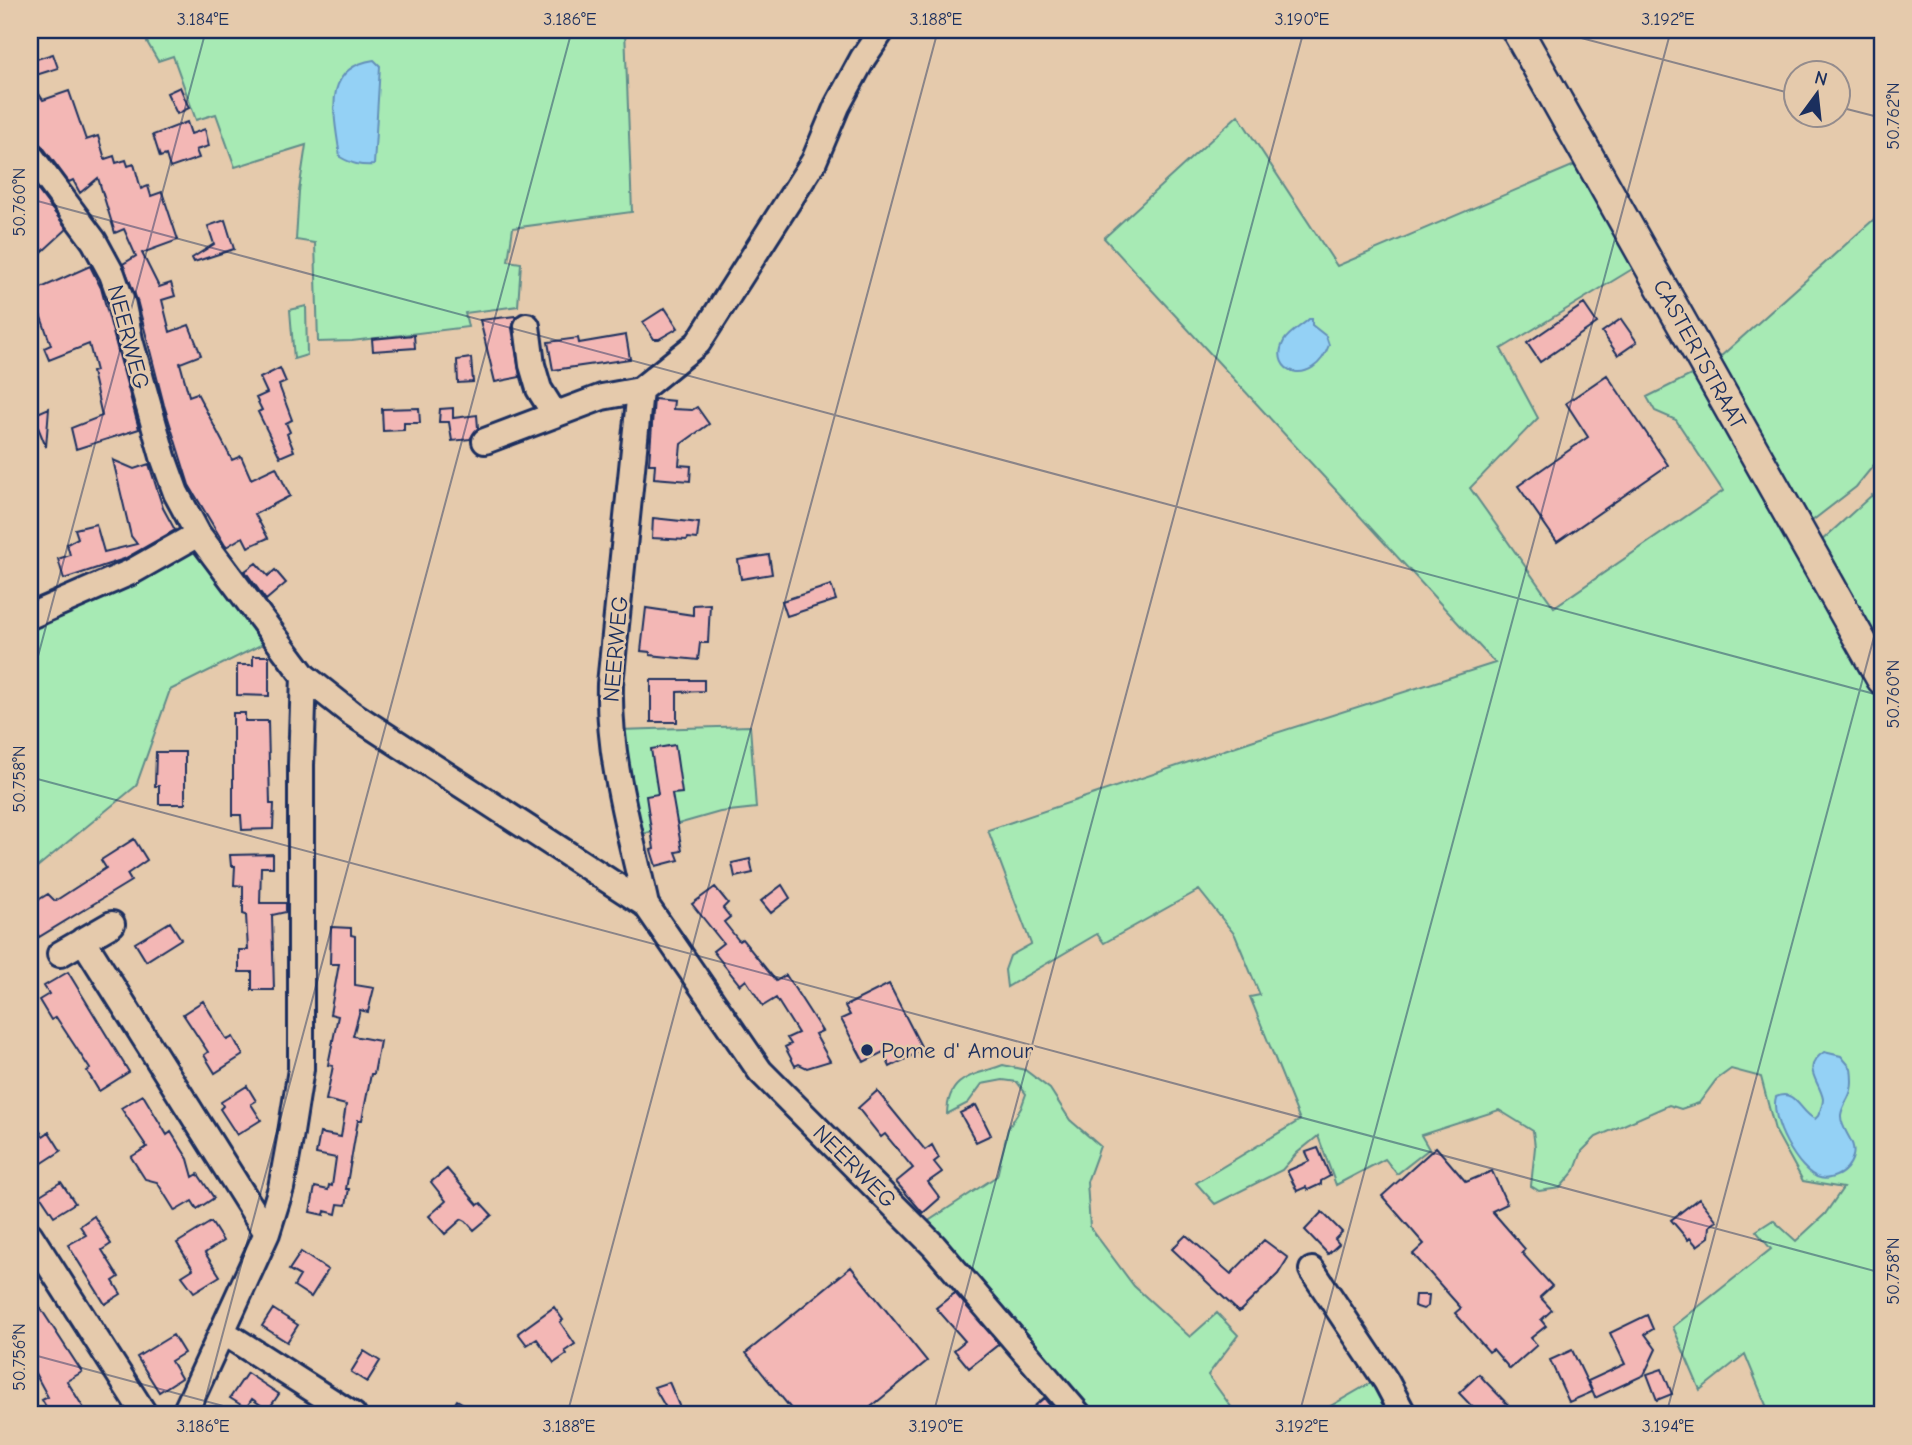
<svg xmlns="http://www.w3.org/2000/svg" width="1912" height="1445" font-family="'Comic Neue',sans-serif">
  <rect width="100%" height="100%" fill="#e5caac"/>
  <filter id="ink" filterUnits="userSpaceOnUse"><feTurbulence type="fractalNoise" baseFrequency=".0143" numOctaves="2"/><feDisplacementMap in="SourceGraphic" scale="14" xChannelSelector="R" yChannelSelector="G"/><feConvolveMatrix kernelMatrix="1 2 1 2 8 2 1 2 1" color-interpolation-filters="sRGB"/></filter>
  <g filter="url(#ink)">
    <!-- green -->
    <path fill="#a7eab4" stroke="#618c89" stroke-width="2" d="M140 30H625L632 212 513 228 508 261 521 263 518 306 465 313 468 327 352 341 318 342 315 243 296 240 299 191 306 145 235 167 216 114 196 120 173 56 158 61Z
      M1238 115 1337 266 1577 164 1634 268 1501 349 1538 418 1470 488 1554 607 1723 491 1676 420 1655 411 1647 397 1697 372 1882 706V1415H1770L1745 1354 1700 1390 1673 1327 1771 1249 1756 1231 1773 1220 1796 1241 1825 1214 1843 1188 1803 1181 1775 1130 1761 1077 1731 1069 1716 1080 1699 1103 1681 1109 1669 1105 1596 1137 1582 1151 1575 1170 1560 1188 1539 1191 1531 1186 1535 1147 1533 1131 1499 1110 1421 1135 1429 1149 1397 1174 1385 1159 1336 1185 1318 1136 1297 1153 1282 1170 1215 1204 1196 1183 1300 1120 1250 997 1260 995 1235 935 1199 890 1104 943 1097 934 1007 987 1005 970 1010 956 1031 944 988 830 1251 741 1495 663 1104 238Z
      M1882 212V455L1856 487 1812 521 1719 358Z
      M306 306 307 355 294 359 290 310Z
      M1872 495 1882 512V654L1819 543Z
      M195 545 269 641 170 690 136 786 30 873V622Z
      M750 726 756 808 720 812 636 836 619 730Z
      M1003 1065 1025 1070 1050 1089 1070 1120 1100 1146 1087 1182 1090 1227 1134 1286 1190 1337 1217 1313 1238 1335 1208 1375 1237 1415H1088L924 1224 997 1176 1008 1129 1021 1108 1026 1094 1017 1082 1003 1080 982 1084 968 1103 947 1114C948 1076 973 1076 1003 1065Z
      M1374 1381 1391 1415H1315Z"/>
    <!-- water -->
    <path fill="#94d1f5" stroke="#6490b9" stroke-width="2" d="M374 60 380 66 374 165C360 166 352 164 340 157 335 118 320 68 374 60Z
      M1309 319H1312V325L1326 336 1329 345C1313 389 1267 373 1284 341 1289 332 1302 326 1309 319Z
      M1824 1052 1841 1056 1851 1068C1852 1076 1853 1083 1851 1090 1849 1099 1842 1106 1841 1115 1840 1130 1857 1141 1853 1156 1851 1165 1844 1173 1836 1176 1831 1178 1825 1180 1820 1178 1798 1173 1769 1117 1776 1097 1796 1088 1800 1113 1815 1119L1818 1116C1820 1111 1823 1105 1823 1099 1820 1081 1800 1068 1824 1052Z"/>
    <!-- building -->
    <path fill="#f3b7b5" stroke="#1b2f5e" stroke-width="2" d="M53 54 58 68 30 77V61Z
      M30 80 43 100 69 91 86 140 98 136 105 159 114 156 116 163 126 160 128 166 134 164 141 189 148 186 151 196 162 192 178 240 142 253 159 287 171 283 175 296 162 300 170 332 189 325 201 355 180 363 189 396 197 393 232 460 241 456 251 479 276 467 290 496 255 514 268 538 248 547 243 537 226 547 189 485 164 405 137 300 123 264 136 256 124 229 115 233 98 178 80 193 73 180 69 182 42 146 30 136Z
      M180 87 189 108 177 114 167 93Z
      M187 122 191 134 205 129 209 146 196 150 199 158 170 168 166 155 160 157 153 135Z
      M30 180 67 229 30 263Z
      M225 220 234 249 194 262 192 258 214 244 208 226Z
      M90 266 101 288 139 429 76 449 71 428 102 416 92 372 96 371 89 344 49 360 44 348 51 345 32 292Z
      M1584 304 1597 323 1540 362 1527 343Z
      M665 308 678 328 659 339H654L643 322Z
      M516 316 512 328 520 377 495 382 480 320Z
      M1621 319 1637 342 1618 355 1602 332Z
      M414 335 415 348 373 351 372 339Z
      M626 335 630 359 553 370 548 342 578 338 579 343Z
      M471 358 473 382 458 383 457 360Z
      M280 368 286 382 279 385 292 420 286 423 290 432 287 434 294 451 280 457 258 412 262 410 256 398 267 393 260 378Z
      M1607 375 1668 465 1557 542 1518 486 1588 437 1566 403Z
      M654 399 674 401 673 409 692 410 697 407 709 424 681 444 679 465 691 466 690 481 654 478 655 464H649Z
      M49 408 46 447 33 415Z
      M419 408 420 423H404V430L383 431 382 409Z
      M453 408V418L477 415 478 428 470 439 452 441 449 422H439L440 409Z
      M113 460 134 469 149 464 163 508 175 530 124 559 64 579 58 559 70 555 67 544 78 538 75 529 96 524 104 552 137 544 131 536Z
      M653 518 699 523 697 539 688 538 687 540 652 538Z
      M769 555 772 574 741 579 738 560Z
      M256 563 268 576 275 570 286 583 266 600 245 571Z
      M831 585 836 600 787 616 782 601Z
      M710 604 708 643H700L698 660 650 655V652L641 651 646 608 693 615V605Z
      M253 656H269V696L237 695V665H253Z
      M651 680H704V691L677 692V722H651Z
      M233 713H245V721H268L270 804H274L273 829 242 830 241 815H233Z
      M675 745 682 793 672 794 682 851 676 852 679 860 656 866 651 850 654 849 646 796 658 794 651 749Z
      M156 752H185V804H159V786H155Z
      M134 839 147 860 127 874 131 881 39 937 30 922V905L48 894 55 901 106 868 101 860Z
      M273 854V867H261L260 903H286V912L272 915 274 990H252V972H239V950H248L246 915 243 914V886L234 885 235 866H231L230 855Z
      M750 859 753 873 735 877 732 863Z
      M782 885 790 898 771 913 761 901Z
      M715 887 728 903 723 908 730 917 724 922 739 941 742 939 776 981 786 975 822 1031 815 1034 830 1061 807 1068 799 1064 795 1066 785 1047 791 1044 787 1038 798 1033 776 998 763 1006 746 980 740 985 713 951 723 943 692 904Z
      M170 922 181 939 146 961 135 943Z
      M331 927 351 928V935L355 936V985L374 988 368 1012 360 1010 353 1036 380 1041 374 1074H371L362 1120H358L346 1189H349L346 1205 338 1204 336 1214 325 1211 324 1215 310 1212 315 1187 328 1190 329 1185 332 1186 336 1158 316 1154 320 1133 341 1137 346 1105 326 1100 333 1066 328 1065 338 1016 330 1014 339 964H330Z
      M68 972 129 1072 99 1091 87 1071 90 1069 56 1017 51 1020 39 1000 49 994 44 986Z
      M889 984 923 1050 890 1067 883 1052 864 1062 841 1019 850 1015 845 1006Z
      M203 1001 227 1040 233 1037 243 1055 215 1073 204 1055 208 1052 183 1014Z
      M247 1086 256 1101 251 1104 261 1120 237 1135 220 1109 223 1106 221 1102Z
      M877 1091 925 1150 932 1145 939 1158 934 1162 942 1172 928 1182 940 1198 923 1213 896 1182 913 1168 885 1134 881 1137 858 1108Z
      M143 1095 167 1135 171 1132 188 1159 193 1177 198 1174 214 1198 197 1209 192 1201 175 1211 157 1182 145 1179 131 1157 147 1147 121 1108Z
      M976 1105 991 1135 976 1142 960 1113Z
      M30 1116 43 1136 49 1132 61 1151 30 1171Z
      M1436 1147 1466 1182 1492 1171 1507 1204 1492 1211 1525 1249 1522 1253 1552 1286 1540 1297 1552 1310 1541 1320 1546 1326 1531 1338 1537 1345 1510 1369 1493 1349 1489 1352 1455 1313 1461 1308 1413 1254 1424 1244 1382 1196Z
      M1318 1148 1330 1176 1321 1181V1184L1308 1190 1306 1187 1297 1191 1287 1171 1310 1161 1306 1152Z
      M447 1169 478 1205 481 1203 492 1215 474 1230 466 1221 462 1219 445 1234 429 1216 446 1201 431 1182Z
      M61 1182 75 1203 54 1216 40 1195Z
      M1699 1198 1717 1221 1710 1226 1709 1237 1697 1246 1690 1238 1688 1240 1671 1220Z
      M1322 1212 1342 1232 1335 1239 1339 1244 1328 1254 1305 1230Z
      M94 1216 111 1244 102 1250 119 1277 113 1281 121 1294 105 1304 68 1245 86 1235 80 1226Z
      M211 1222 223 1241 205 1253 220 1276 194 1292 182 1276 193 1269 177 1243Z
      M1186 1235 1231 1274 1264 1240 1288 1258 1278 1274 1239 1312 1172 1249Z
      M301 1252 328 1270 311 1297 294 1286 300 1276 289 1270Z
      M851 1267 927 1361 861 1415H796L746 1353Z
      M30 1292 82 1372 67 1381 88 1415H51L42 1400 48 1397 30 1364Z
      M955 1293 999 1344 969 1368 954 1350 965 1341 936 1308Z
      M1415 1295H1429L1428 1306 1423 1309 1414 1306Z
      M554 1307 563 1320 560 1322 575 1344 565 1351 567 1354 554 1363 537 1339 527 1345 518 1333Z
      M273 1309 298 1325 287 1342 262 1326Z
      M1647 1315 1653 1329 1645 1334 1656 1349 1644 1375 1595 1398 1588 1381 1625 1364 1610 1333Z
      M173 1335 184 1353 171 1361 181 1378 159 1392 137 1357Z
      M1572 1350 1592 1392 1569 1402 1550 1360Z
      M364 1351 380 1361 367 1382 351 1372Z
      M1662 1369 1672 1394 1657 1400 1647 1374Z
      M247 1373 279 1394 268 1410 252 1399 246 1408 230 1398Z
      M1479 1374 1485 1381 1518 1415H1480L1459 1393Z
      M669 1382 683 1415H670L654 1387Z
      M1044 1398 1058 1415H1024Z
      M457 1400 482 1415H448Z"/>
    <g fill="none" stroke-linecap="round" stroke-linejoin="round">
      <defs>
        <path id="minor" d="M30 155 94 241 112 274 123 305 130 340 163 457 176 493 198 534 304 676 351 713 646 905 760 1071 934 1246 1079 1415
          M527 326 532 365 539 389 554 413
          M640 390 610 684C608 759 630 832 646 905
          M485 441 602 397 640 390 698 343 814 161 837 106 863 58 882 30
          M30 616 131 572 198 534
          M83 940 267 1233
          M60 954 112 924
          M30 1235 145 1415
          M1312 1270 1386 1381 1404 1415
          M223 1332 353 1415
          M184 1415 267 1233 281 1188 290 1139 301 1069V765L304 676"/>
        <path id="major" d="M1517 30 1882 679"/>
      </defs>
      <!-- minor casing -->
      <use href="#minor" stroke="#1b2f5e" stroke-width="30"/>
      <!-- major casing -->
      <use href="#major" stroke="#1b2f5e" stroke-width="35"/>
      <!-- minor -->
      <use href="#minor" stroke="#e5caac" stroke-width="24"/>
      <!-- major -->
      <use href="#major" stroke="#e5caac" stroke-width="30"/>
    </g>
  </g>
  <!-- ticks -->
  <path fill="none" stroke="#1b2f5e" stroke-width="2" stroke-opacity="0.45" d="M1551 30 1797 95M1839 107 1882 118M30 199 1882 696M30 686 206 30M30 777 1882 1273M30 1354 257 1415M201 1415 572 30M567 1415 938 30M933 1415 1304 30M1299 1415 1671 30M1666 1415 1882 607"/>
  <!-- markers -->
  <circle fill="#1b2f5e" stroke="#e5caac" stroke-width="2.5" cx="867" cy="1050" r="7"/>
  <g text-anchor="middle" stroke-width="5" stroke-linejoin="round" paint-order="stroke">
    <!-- street labels -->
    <g font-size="23" fill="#1b2f5e" stroke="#e5caac">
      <text transform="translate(129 337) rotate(75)" y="8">NEERWEG</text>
      <text transform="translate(1700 354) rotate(61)" y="8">CASTERTSTRAAT</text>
      <text transform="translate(615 649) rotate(-85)" y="8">NEERWEG</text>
      <text transform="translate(855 1166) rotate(45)" y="8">NEERWEG</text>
    </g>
    <!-- poi labels -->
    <g font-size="23" fill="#1b2f5e" stroke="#e5caac" text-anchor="start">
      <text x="881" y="1058">Pome d' Amour</text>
    </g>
  </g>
  <!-- margin -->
  <rect width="1912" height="1445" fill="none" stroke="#e5caac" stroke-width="77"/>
  <!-- north arrow -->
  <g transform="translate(1817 94) rotate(15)"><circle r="33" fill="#e5caac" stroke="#948c8d" stroke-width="2"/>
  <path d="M0-5L12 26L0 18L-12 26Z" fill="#1b2f5e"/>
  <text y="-10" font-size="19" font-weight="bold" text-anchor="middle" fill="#1b2f5e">N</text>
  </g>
  <rect x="38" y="38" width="1836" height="1368" fill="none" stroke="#1b2f5e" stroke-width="2.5"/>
  <g font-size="18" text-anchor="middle" fill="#1b2f5e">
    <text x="203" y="25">3.184°E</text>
    <text x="570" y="25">3.186°E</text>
    <text x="936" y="25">3.188°E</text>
    <text x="1302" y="25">3.190°E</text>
    <text x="1668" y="25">3.192°E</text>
    <text transform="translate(1893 116) rotate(-90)" y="6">50.762°N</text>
    <text transform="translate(19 202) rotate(-90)" y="6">50.760°N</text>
    <text transform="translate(1893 694) rotate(-90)" y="6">50.760°N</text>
    <text transform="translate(19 779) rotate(-90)" y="6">50.758°N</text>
    <text transform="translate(1893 1271) rotate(-90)" y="6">50.758°N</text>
    <text transform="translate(19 1357) rotate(-90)" y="6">50.756°N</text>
    <text x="203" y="1432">3.186°E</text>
    <text x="569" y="1432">3.188°E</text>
    <text x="936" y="1432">3.190°E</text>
    <text x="1302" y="1432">3.192°E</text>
    <text x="1668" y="1432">3.194°E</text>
  </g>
</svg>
